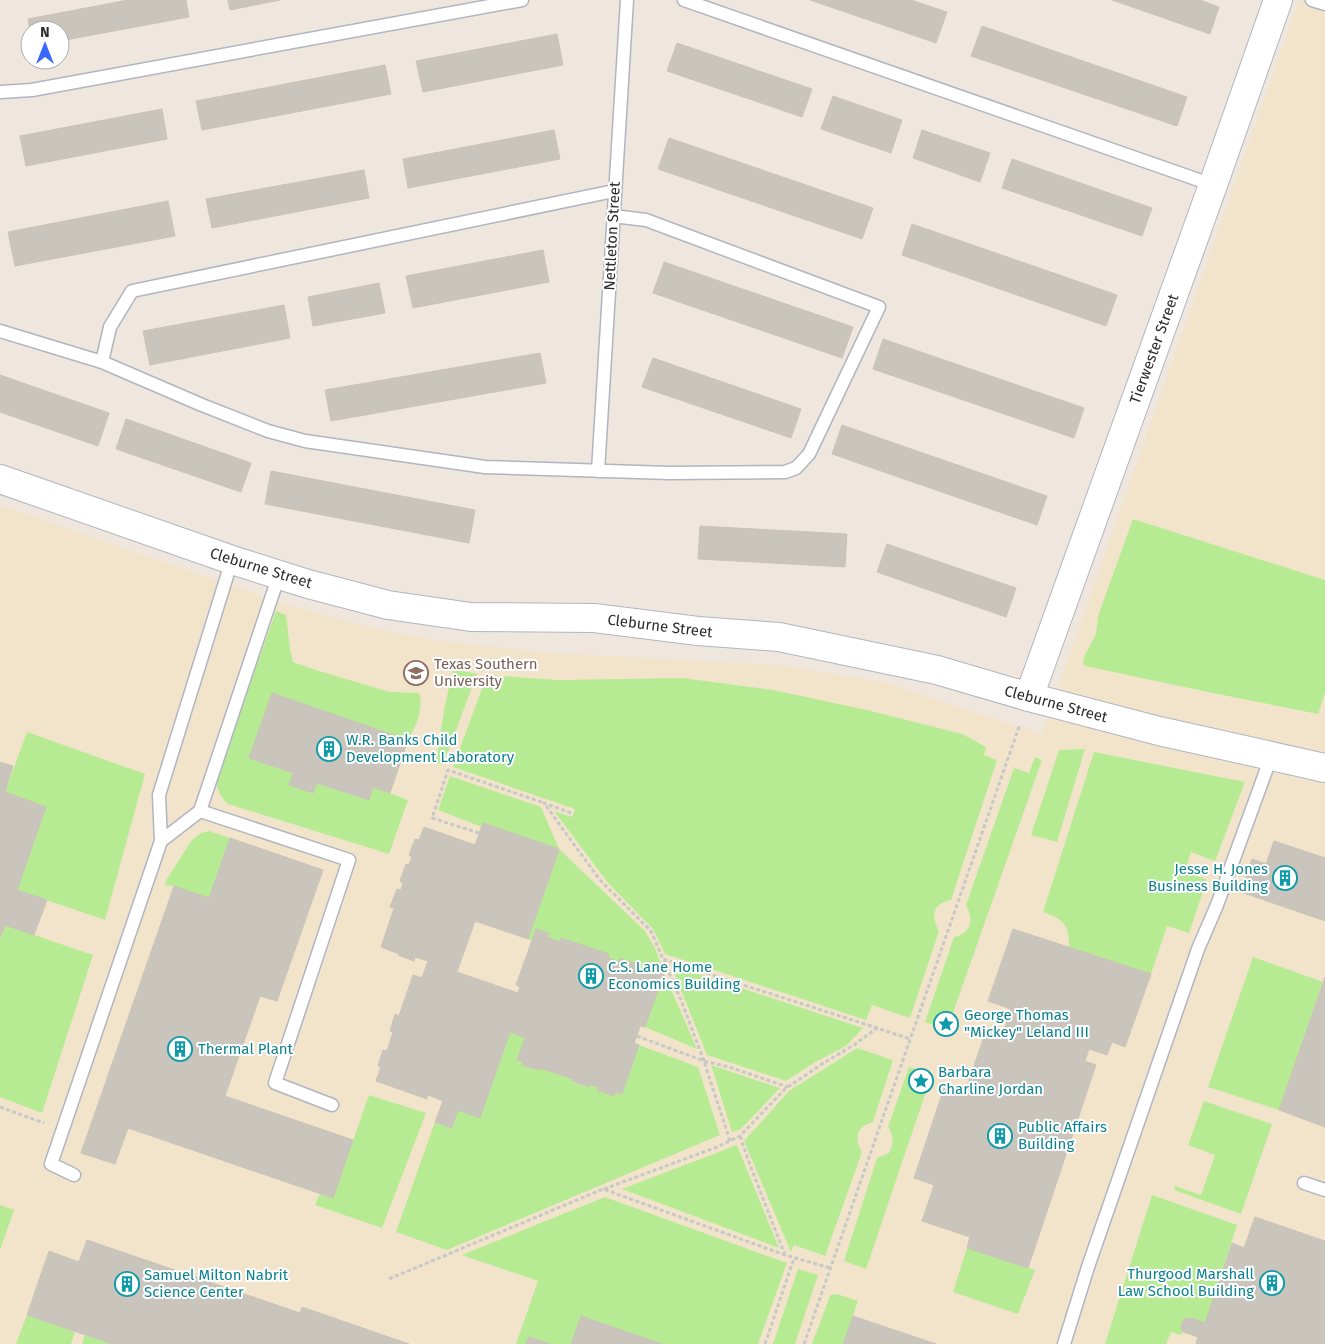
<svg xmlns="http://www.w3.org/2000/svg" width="1325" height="1344" font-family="'Fira Sans',sans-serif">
  <rect width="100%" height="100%" fill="#efe7dd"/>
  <!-- education -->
  <path fill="#f2e4cb" d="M1299 0H1325V1344H0V505L285 604 366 626 433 640 556 653 780 665 883 682 1042 734Z"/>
  <!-- green -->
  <path fill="#b6eb94" d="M1133 519 1325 580V693L1318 714 1208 692 1085 666 1083 663 1084 657 1096 634 1098 616Z
    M276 611 286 615 290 649 293 662 322 672 390 692 419 693C424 709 416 726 408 740L272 693 249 758 293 773 313 793 317 783 368 800 373 787 408 800 389 854 228 804C219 795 216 789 217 776Z
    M453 669 477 674 443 765 436 763 444 710Z
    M487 675 559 680 682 678 773 690 867 710 962 734 986 747 984 755 997 760 951 900C932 904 931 916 939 931L910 1018 872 1005 866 1020 665 954 653 929 608 883 554 811 572 817 575 809 453 767Z
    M27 732 145 774 105 920 17 890 5 792Z
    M1085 749 1057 842 1031 835 1059 750Z
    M1094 752 1245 782 1215 861 1191 852 1185 871 1207 880 1189 933 1167 926 1151 974 1069 947C1070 925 1063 919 1043 912Z
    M1035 757 1042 760 947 1030 925 1022 954 937C972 933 974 919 966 905L1014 768 1029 773Z
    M450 776 541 807 559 849 645 931 656 950 664 973 697 1049 645 1027 664 973 651 968 649 973 637 969 638 965 620 958 619 962 608 958V954L561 938 560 942 547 937 548 933 536 929 532 941 528 939 559 849 483 823 482 827 438 810Z
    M209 831 230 838 209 898 174 886 165 885 167 879 191 841 201 833Z
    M5 925 93 955 42 1113 0 1097V938Z
    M1253 957 1323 982 1279 1110 1208 1087Z
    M671 965 863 1028 846 1046 815 1062 786 1081 707 1055Z
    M510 1032 525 1038 518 1060 523 1062 522 1065 538 1070 540 1068 573 1079 572 1082 588 1087 589 1084 598 1087 597 1090 614 1096 615 1092 622 1094 639 1045 698 1067 720 1135 447 1250 396 1232 435 1122 452 1128 458 1110 480 1118Z
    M857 1048 893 1060 873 1122C856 1127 854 1138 862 1152L825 1256 794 1245 791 1252 744 1141 789 1091Z
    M711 1065 780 1088 741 1129 732 1132Z
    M909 1067 932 1074 866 1269 844 1261 877 1158 889 1153C894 1142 894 1137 888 1127Z
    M369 1095 426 1113 382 1228 315 1205 320 1194 333 1198Z
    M1204 1101 1272 1124 1241 1214 1174 1190 1175 1186 1201 1195 1215 1155 1188 1145Z
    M737 1145 779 1248 622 1189Z
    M1152 1195 1237 1225 1205 1323C1195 1319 1176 1312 1183 1332L1180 1335 1171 1332 1166 1344H1105Z
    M605 1197 787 1263 758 1344H662L581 1316 571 1344H550L529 1337 526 1344H516L538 1281 462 1255Z
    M0 1205 14 1210 0 1250Z
    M967 1248 1035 1270 1018 1314 953 1292Z
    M798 1269 818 1275 795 1344H773Z
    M834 1294 840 1295 858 1301 843 1344H812L830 1296Z
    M27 1315 75 1331 71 1344H16Z
    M85 1335 112 1344H82Z"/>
  <!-- building -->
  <path fill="#cac5bc" stroke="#cbc3b6" d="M128 0H186L189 17 60 41V30H30V31L28 19Z
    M228 0H280L230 10Z
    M810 0H911L947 12 936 43Z
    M1112 0H1200L1219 7 1210 34Z
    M982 26 1187 97 1177 126 971 56Z
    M557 34 563 65 423 92 416 61Z
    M677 43 812 89 802 117 667 71Z
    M385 65 391 94 202 130 196 101Z
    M833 96 902 120 891 153 821 129Z
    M162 109 167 139 26 166 20 136Z
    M554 130 560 159 408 188 403 159Z
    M922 130 990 153 980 182 913 158Z
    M669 138 873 208 862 239 658 169Z
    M1012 159 1152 208 1142 236 1002 188Z
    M364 170 369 198 212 228 206 199Z
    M168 201 175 236 15 266 8 232Z
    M912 224 1117 295 1106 326 902 255Z
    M543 250 549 282 413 308 406 276Z
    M664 262 853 327 842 358 653 293Z
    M379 283 385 313 313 326 308 297Z
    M284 305 290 338 150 365 143 331Z
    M883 339 1084 408 1074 438 873 369Z
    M540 353 546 383 331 421 325 390Z
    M653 358 801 409 791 438 642 387Z
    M0 375 109 413 98 446 0 412Z
    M126 419 251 463 241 492 116 449Z
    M842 425 1047 496 1037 525 832 454Z
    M271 471 475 510 469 543 265 504Z
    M700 526 847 534 845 567 698 559Z
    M887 544 1016 588 1006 617 877 572Z
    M272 693 408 740 390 793 373 787 369 800 317 783 313 793 289 785 293 773 249 758Z
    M0 762 13 766 5 792 46 807 17 890 47 900 34 935 5 925 0 938Z
    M483 823 559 849 528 939 475 921 457 972 518 993 520 987 516 985 536 929 549 933 547 937 560 942 561 938 609 954 608 958 619 962 620 958 639 965 637 969 649 973 650 968 664 973 645 1027 640 1026 637 1036 634 1043 639 1045 622 1094 615 1092 614 1096 597 1090 598 1087 589 1084V1087L572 1081 573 1079 540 1068 539 1070 522 1065 523 1062 517 1060 525 1038 510 1032 480 1118 458 1110 452 1128 435 1122 443 1101 428 1095 427 1099 376 1081 381 1067 378 1066 383 1050 387 1051 393 1032 390 1031 395 1014 399 1016 413 975 422 978 428 961 415 957 414 961 398 955 399 954 381 947 394 908 390 907 397 889 401 890 403 883 400 881 406 864 409 865 412 857 409 855 415 839 419 840 424 827 475 845Z
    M230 838 323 870 277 1001 260 996 225 1096 353 1140 333 1198 128 1128 115 1164 81 1153 174 886 209 898Z
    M1274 841 1325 858V921L1241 892 1252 859 1266 864Z
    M1013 929 1151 974 1125 1047 1112 1042 1107 1055 1089 1049 1085 1061 1096 1065 1028 1268 967 1248 970 1237 922 1221 934 1185 914 1178 944 1088 964 1095 987 1028 1003 1033 1011 1009 988 1001Z
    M1325 977V1127L1279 1110Z
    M1255 1217 1325 1241V1344H1196L1198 1337 1183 1332 1181 1327 1182 1322 1185 1319 1191 1318 1205 1323 1232 1243 1244 1248Z
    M87 1240 300 1313 302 1307 409 1344H112L27 1315 49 1251 79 1262Z
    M581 1316 662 1344H571Z
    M853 1316 936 1344H843Z
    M529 1337 550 1344H526Z"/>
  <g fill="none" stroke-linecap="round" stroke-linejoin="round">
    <defs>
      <path id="service" d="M684 0 1213 185
        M1312 0 1325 4
        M0 92 32 90 522 0
        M613 216 646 220 879 307 809 454 796 468 785 472 668 473 485 467 305 441 268 431 202 405 102 362 110 327 132 291 614 191
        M0 331 102 362
        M598 471 627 0
        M200 811 349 860 275 1083 332 1105
        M161 841 200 811 279 575
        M74 1175 51 1164 161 841 159 795 232 560
        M1304 1183 1325 1190
        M1064 1344 1088 1267 1198 949 1217 905 1271 757"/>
      <path id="tertiary" d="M1029 697 1213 185 1278 0"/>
      <path id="secondary" d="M0 479 232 560 308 584 388 605 471 617 594 618 698 631 779 637 937 670 1029 697 1159 731 1325 768"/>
    </defs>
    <!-- service casing -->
    <use href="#service" stroke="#b1b5c1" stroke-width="15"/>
    <!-- tertiary casing -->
    <use href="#tertiary" stroke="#b1b5c1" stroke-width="30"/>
    <!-- secondary casing -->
    <use href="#secondary" stroke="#b1b5c1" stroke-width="30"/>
    <!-- path -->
    <path stroke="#c8c8c8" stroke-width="3" stroke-dasharray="4 2.5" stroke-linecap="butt" d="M571 813 544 803 600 880 651 931 663 959
      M479 833 432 818 448 770 544 803
      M637 1036 704 1061 681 1000 663 959 877 1028
      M0 1107 44 1123
      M740 1136 750 1165 785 1255
      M730 1141 704 1061 729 1067 788 1087
      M604 1189 717 1147 740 1136 785 1089 822 1064 854 1045 877 1028 910 1039
      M389 1279 603 1189 785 1255 830 1268
      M765 1344 794 1258
      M804 1344 1020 724"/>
    <!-- service -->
    <use href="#service" stroke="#fff" stroke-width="12"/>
    <!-- tertiary -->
    <use href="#tertiary" stroke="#fff" stroke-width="28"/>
    <!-- secondary -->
    <use href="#secondary" stroke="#fff" stroke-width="28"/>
  </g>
  <!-- icons -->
  <defs>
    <symbol id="university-ring" viewBox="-11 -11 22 22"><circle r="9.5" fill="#fff" stroke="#8d6e63" stroke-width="1.5"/><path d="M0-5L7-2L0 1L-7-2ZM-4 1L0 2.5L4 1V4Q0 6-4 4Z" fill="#8d6e63"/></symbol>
    <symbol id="building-ring" viewBox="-11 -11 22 22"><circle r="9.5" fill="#fff" stroke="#0f9aa8" stroke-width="1.5"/><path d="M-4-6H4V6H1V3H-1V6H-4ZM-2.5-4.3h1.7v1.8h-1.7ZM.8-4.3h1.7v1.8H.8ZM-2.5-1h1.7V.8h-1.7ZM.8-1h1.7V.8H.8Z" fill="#0f9aa8"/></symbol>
    <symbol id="sight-ring" viewBox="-11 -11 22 22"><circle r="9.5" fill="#fff" stroke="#0f9aa8" stroke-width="1.5"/><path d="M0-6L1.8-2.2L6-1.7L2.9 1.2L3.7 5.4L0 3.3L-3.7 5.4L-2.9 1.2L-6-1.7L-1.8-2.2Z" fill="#0f9aa8"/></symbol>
  </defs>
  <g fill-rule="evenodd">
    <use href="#university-ring" x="402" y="659" width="28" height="28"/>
    <use href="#building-ring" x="315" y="735" width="28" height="28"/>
    <use href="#building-ring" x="1271" y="864" width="28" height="28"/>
    <use href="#building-ring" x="577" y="962" width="28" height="28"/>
    <use href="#sight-ring" x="932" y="1010" width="28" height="28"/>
    <use href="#building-ring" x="166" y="1035" width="28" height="28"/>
    <use href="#sight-ring" x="907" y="1067" width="28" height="28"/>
    <use href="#building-ring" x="986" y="1122" width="28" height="28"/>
    <use href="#building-ring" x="1258" y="1269" width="28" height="28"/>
    <use href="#building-ring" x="113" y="1270" width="28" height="28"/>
  </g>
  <g text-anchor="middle" stroke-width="4" stroke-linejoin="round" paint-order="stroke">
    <!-- street labels -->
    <g font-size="15" fill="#2c2c2c" stroke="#fff">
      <text transform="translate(612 236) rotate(-87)" y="5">Nettleton Street</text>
      <text transform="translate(1154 349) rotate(-70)" y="5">Tierwester Street</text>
      <text transform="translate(261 568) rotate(17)" y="5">Cleburne Street</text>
      <text transform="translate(660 626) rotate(7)" y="5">Cleburne Street</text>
      <text transform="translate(1056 704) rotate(15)" y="5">Cleburne Street</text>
    </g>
    <!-- education labels -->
    <g font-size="15" fill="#785e54" stroke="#fff" text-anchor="start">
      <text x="434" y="669">Texas Southern<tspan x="434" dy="17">University</tspan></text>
    </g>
    <!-- culture labels -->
    <g font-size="15" fill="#0d838f" stroke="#fff" text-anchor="start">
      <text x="346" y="745">W.R. Banks Child<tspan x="346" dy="17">Development Laboratory</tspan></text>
      <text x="1268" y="874" text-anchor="end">Jesse H. Jones<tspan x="1268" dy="17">Business Building</tspan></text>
      <text x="608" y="972">C.S. Lane Home<tspan x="608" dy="17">Economics Building</tspan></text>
      <text x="964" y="1020">George Thomas<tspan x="964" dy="17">"Mickey" Leland III</tspan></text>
      <text x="198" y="1054">Thermal Plant</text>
      <text x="938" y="1077">Barbara<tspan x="938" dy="17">Charline Jordan</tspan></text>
      <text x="1018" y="1132">Public Affairs<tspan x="1018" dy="17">Building</tspan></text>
      <text x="1254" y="1279" text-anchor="end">Thurgood Marshall<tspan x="1254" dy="17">Law School Building</tspan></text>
      <text x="144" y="1280">Samuel Milton Nabrit<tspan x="144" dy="17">Science Center</tspan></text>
    </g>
  </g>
  <!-- north arrow -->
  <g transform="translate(45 45)"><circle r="24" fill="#ffffff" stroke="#ababab"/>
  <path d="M0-4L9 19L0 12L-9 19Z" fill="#3a68ff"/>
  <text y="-8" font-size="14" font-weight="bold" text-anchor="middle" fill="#2c2c2c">N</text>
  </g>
</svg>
